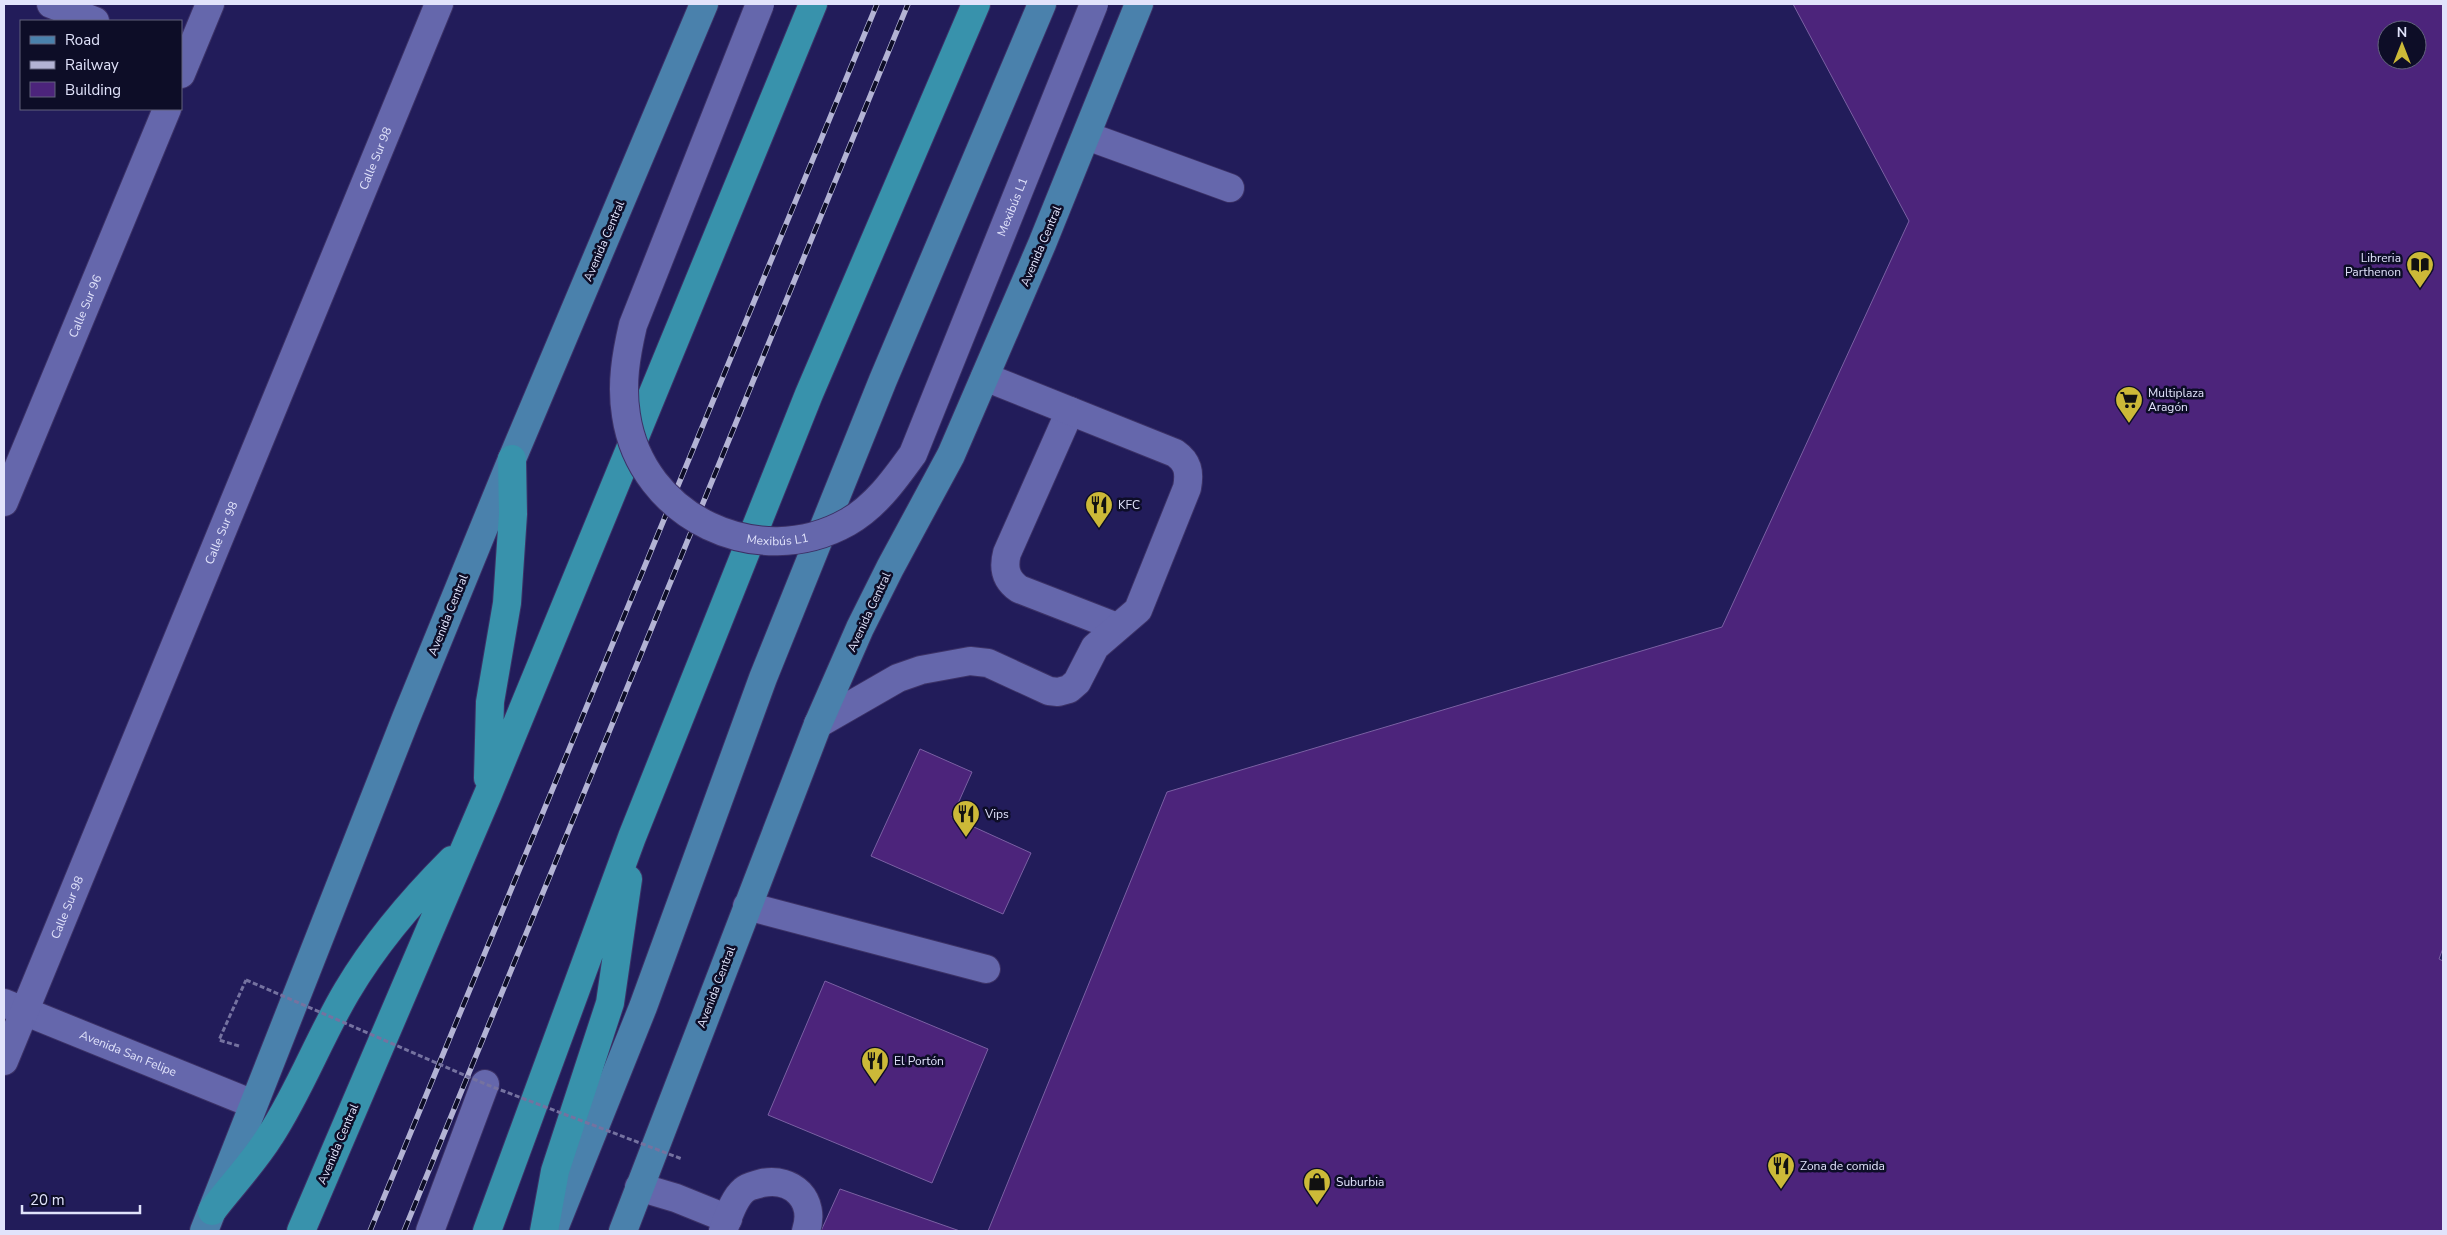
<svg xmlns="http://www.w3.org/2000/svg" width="2447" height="1235" font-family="'Nunito Sans',sans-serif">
  <rect width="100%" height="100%" fill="#221c5a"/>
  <!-- building -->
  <path fill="#4c247b" stroke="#7a60a3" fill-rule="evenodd" d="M1793 4H2443V948L2439 959 2443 961V1231H988L1167 792 1722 627 1909 221ZM2387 30H2417V60H2387Z
    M920 749 972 772 952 817 1031 853 1003 914 871 856Z
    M825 981 988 1049 932 1183 768 1115Z
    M840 1189 960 1231H821Z"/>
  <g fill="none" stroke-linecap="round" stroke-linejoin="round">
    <defs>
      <g id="minor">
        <path d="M51 4 95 21"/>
        <path d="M181 74 210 4"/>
        <path d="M1087 136 1230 188"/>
        <path d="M1070 411 1007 553C1003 568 1006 580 1019 589L1117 627"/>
        <path id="s1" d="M4 502 167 109"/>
        <path d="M818 724 898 678 921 670 970 661 988 663 1049 691 1058 692 1069 689 1077 682 1095 647 1138 610 1187 488C1190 472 1188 462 1175 453L985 377"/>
        <path d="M747 906 986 969"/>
        <path id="s2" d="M4 1003 253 1104"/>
        <path id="s3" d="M4 1061 439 4"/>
        <path d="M639 1187 676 1198 728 1219"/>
        <path d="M430 1231 485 1084"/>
        <path d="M723 1231C728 1218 733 1199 744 1190 748 1186 756 1185 762 1183 793 1177 816 1200 806 1231"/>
      </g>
      <path id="major" d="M204 1231 406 718 512 459 704 4
        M553 1231 643 1007 763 678 883 380 1042 4
        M623 1231 818 724 860 628 890 568 951 455 1042 244 1139 4"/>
      <path id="highway" d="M488 778 490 702 507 603 513 514 512 459
        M212 1211C231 1186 254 1162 270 1136 300 1090 319 1038 347 991 376 942 412 900 452 860
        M301 1231 488 794 813 4
        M487 1231 632 837 809 394 976 4
        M544 1231 555 1171 610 1003 628 879"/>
    </defs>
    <!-- minor casing -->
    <use href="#minor" stroke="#3c3267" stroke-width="30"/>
    <!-- major casing -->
    <use href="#major" stroke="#3c3267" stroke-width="30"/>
    <!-- highway casing -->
    <use href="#highway" stroke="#3c3267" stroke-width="30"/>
    <!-- path -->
    <path stroke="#7572a0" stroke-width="3" stroke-dasharray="5 2.5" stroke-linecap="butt" d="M239 1046 219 1040 246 980"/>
    <!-- minor -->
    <use href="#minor" stroke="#6567ac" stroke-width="28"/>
    <!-- major -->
    <use href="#major" stroke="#4a81ac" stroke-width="28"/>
    <!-- highway -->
    <use href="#highway" stroke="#3892ac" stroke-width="28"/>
    <defs>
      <path id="rail" d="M370 1231 877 4
        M404 1231 908 4"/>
    </defs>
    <!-- rail casing -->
    <use href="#rail" stroke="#b3b3d4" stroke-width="5.5"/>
    <!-- rail -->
    <use href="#rail" stroke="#0d0d27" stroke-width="4" stroke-dasharray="11" stroke-linecap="butt"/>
    <defs>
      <g id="minor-bridge">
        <path id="s4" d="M760 4 633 325C626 355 621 384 626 415 641 517 758 573 848 522 876 506 895 479 913 454L1094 4"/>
      </g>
    </defs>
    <!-- minor-bridge casing -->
    <use href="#minor-bridge" stroke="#3c3267" stroke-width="30" stroke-linecap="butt"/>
    <!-- path-bridge -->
    <path stroke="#7572a0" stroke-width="3" stroke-dasharray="5 2.5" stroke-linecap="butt" d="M246 980 485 1084 682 1159"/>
    <!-- minor-bridge -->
    <use href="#minor-bridge" stroke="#6567ac" stroke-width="28"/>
  </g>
  <!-- icons -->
  <defs>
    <symbol id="library-pin" viewBox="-11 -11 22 30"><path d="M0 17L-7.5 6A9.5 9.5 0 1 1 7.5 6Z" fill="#ccb938" stroke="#0d0d27"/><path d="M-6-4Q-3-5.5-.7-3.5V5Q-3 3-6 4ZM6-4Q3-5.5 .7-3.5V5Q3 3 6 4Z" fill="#111"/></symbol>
    <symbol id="supermarket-pin" viewBox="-11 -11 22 30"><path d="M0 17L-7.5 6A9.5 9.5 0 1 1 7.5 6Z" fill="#ccb938" stroke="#0d0d27"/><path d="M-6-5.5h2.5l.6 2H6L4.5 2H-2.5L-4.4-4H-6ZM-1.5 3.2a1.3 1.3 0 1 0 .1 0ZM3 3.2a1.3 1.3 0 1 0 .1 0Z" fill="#111"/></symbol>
    <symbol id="restaurant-pin" viewBox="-11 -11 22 30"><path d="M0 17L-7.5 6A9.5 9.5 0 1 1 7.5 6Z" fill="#ccb938" stroke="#0d0d27"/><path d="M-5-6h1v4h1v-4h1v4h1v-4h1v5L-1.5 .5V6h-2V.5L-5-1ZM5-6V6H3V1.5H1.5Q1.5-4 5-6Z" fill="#111"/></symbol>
    <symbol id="shop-pin" viewBox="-11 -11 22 30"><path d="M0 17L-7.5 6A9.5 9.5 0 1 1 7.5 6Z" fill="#ccb938" stroke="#0d0d27"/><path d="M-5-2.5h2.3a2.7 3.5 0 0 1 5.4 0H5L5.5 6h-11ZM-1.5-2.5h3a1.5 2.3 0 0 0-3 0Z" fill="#111"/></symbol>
  </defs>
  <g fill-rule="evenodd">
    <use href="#library-pin" x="2404" y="249" width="32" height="43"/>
    <use href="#supermarket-pin" x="2113" y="384" width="32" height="43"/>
    <use href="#restaurant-pin" x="1083" y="489" width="32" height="43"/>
    <use href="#restaurant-pin" x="950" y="798" width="32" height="43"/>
    <use href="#restaurant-pin" x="859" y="1045" width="32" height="43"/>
    <use href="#restaurant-pin" x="1765" y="1150" width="32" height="43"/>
    <use href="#shop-pin" x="1301" y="1166" width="32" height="43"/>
  </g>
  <g text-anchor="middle" stroke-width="5" stroke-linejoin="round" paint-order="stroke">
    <!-- street labels -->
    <g font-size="12" fill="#e1e3fb" stroke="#0d0d27">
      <text dy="4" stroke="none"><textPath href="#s3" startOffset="976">Calle Sur 98</textPath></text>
      <text dy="4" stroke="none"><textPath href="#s4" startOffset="1086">Mexibús L1</textPath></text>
      <text transform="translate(604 241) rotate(-67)" y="4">Avenida Central</text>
      <text transform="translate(1041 246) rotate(-67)" y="4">Avenida Central</text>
      <text dy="4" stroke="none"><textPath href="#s1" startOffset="212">Calle Sur 96</textPath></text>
      <text dy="4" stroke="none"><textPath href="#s3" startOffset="571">Calle Sur 98</textPath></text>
      <text dy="4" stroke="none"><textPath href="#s4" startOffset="651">Mexibús L1</textPath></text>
      <text transform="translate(869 612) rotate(-65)" y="4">Avenida Central</text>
      <text transform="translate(448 615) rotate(-68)" y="4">Avenida Central</text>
      <text dy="4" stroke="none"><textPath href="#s3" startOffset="166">Calle Sur 98</textPath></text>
      <text transform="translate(716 987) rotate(-69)" y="4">Avenida Central</text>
      <text dy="4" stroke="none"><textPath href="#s2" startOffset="134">Avenida San Felipe</textPath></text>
      <text transform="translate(338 1144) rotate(-67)" y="4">Avenida Central</text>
    </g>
    <!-- poi labels -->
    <g font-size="12" fill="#e1e3fb" stroke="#0d0d27" text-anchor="start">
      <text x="2401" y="262" text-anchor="end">Libreria<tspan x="2401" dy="14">Parthenon</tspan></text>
      <text x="2148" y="397">Multiplaza<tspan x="2148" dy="14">Aragón</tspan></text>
      <text x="1118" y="509">KFC</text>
      <text x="985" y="818">Vips</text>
      <text x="894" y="1065">El Portón</text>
      <text x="1800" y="1170">Zona de comida</text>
      <text x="1336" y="1186">Suburbia</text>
    </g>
  </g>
  <!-- border -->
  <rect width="2447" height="1235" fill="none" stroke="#e1e3fb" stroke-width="10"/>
  <!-- legend -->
  <rect x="20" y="20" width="162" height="90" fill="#0d0d27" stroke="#62637c"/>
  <rect x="30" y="36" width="25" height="8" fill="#4a81ac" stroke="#62637c"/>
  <text x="65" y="45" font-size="15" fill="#e1e3fb">Road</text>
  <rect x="30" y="61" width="25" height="8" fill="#b3b3d4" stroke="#62637c"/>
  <text x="65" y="70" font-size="15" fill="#e1e3fb">Railway</text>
  <rect x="30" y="82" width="25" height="15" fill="#4c247b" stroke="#62637c"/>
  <text x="65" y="95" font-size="15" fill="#e1e3fb">Building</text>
  <!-- north arrow -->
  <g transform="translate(2402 45)"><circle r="24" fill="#0d0d27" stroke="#62637c"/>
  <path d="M0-4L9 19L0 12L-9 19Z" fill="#ccb938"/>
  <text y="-8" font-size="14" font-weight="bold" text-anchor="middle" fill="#e1e3fb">N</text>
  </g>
  <!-- scale -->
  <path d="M22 1205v8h118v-8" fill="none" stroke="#e1e3fb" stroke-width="2.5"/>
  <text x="30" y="1205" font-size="15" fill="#e1e3fb" stroke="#0d0d27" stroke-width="4" paint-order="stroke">20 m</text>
</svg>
